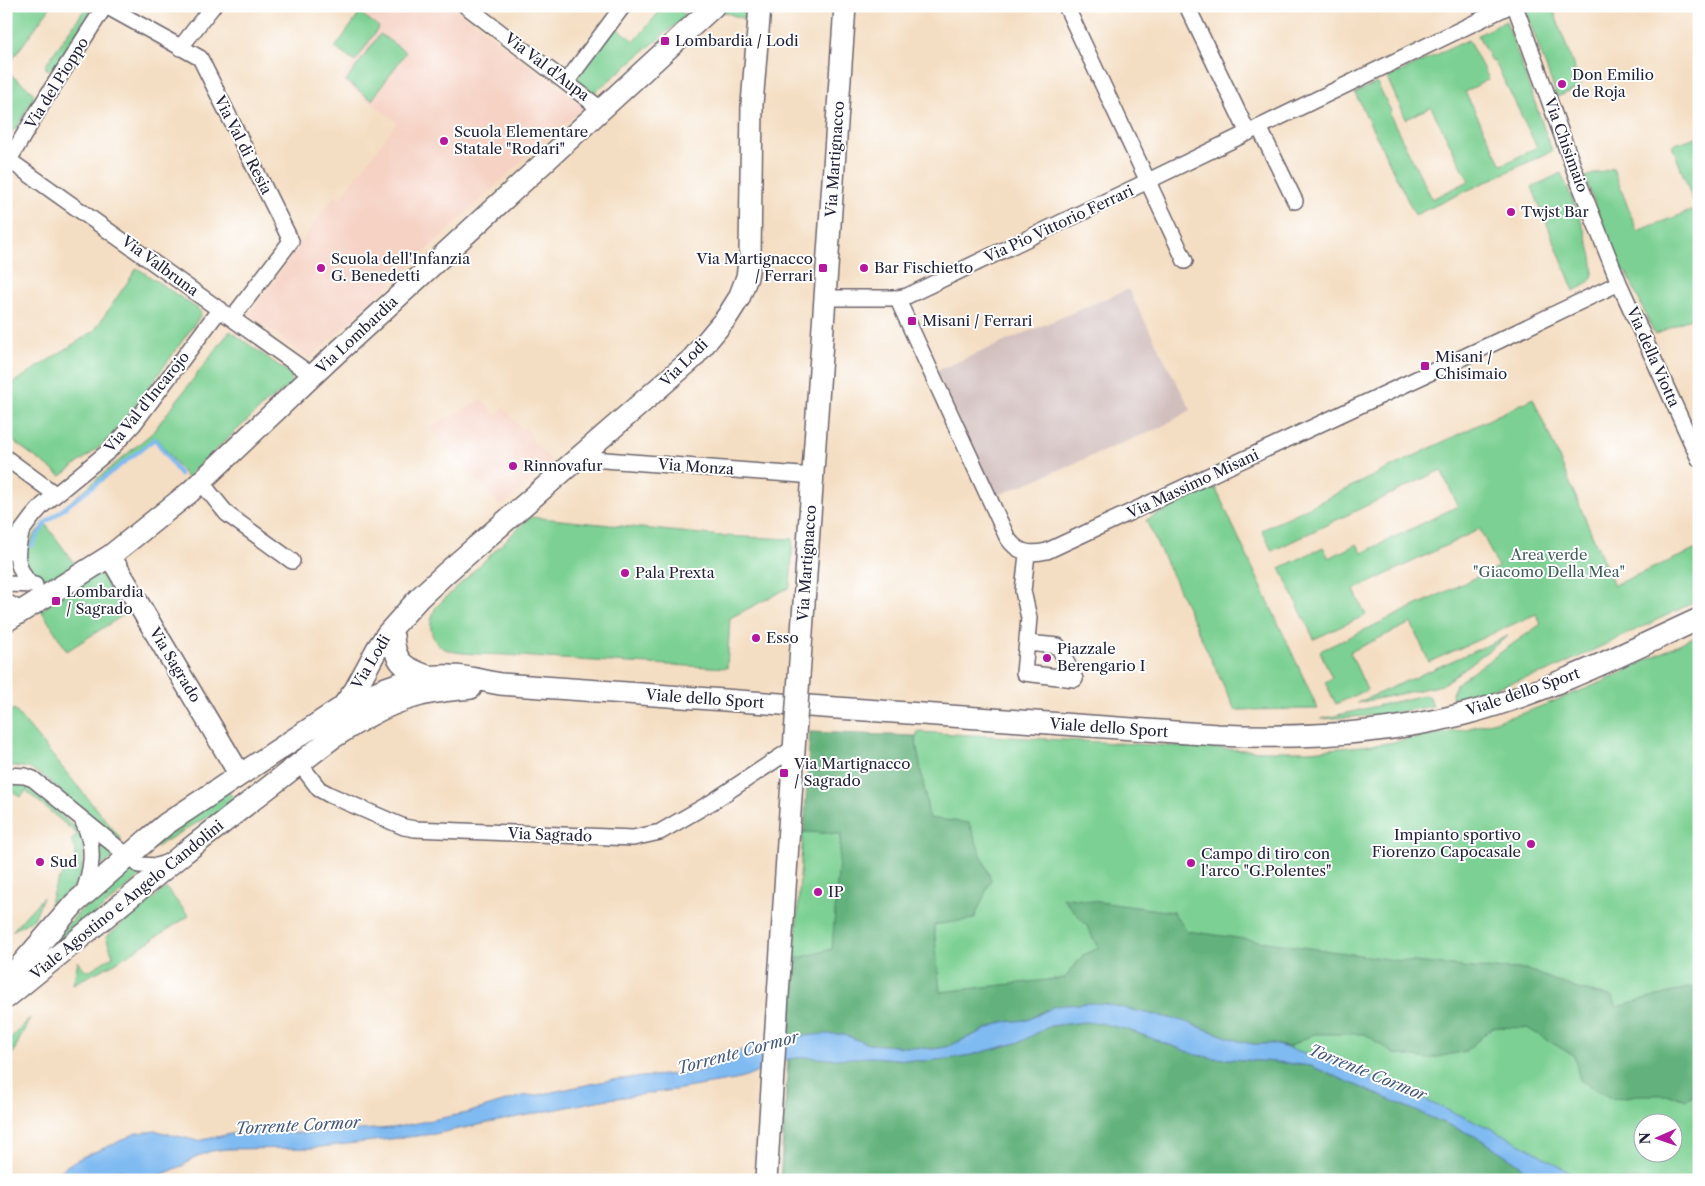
<svg xmlns="http://www.w3.org/2000/svg" width="1705" height="1186" font-family="'Libre Caslon Text',serif">
  <rect width="100%" height="100%" fill="#fff"/>
  <filter id="ink" filterUnits="userSpaceOnUse"><feTurbulence type="fractalNoise" baseFrequency=".02" numOctaves="2"/><feDisplacementMap in="SourceGraphic" scale="10" xChannelSelector="R" yChannelSelector="G"/><feConvolveMatrix kernelMatrix="1 2 1 2 8 2 1 2 1" color-interpolation-filters="sRGB"/></filter>
  <filter id="wash" filterUnits="userSpaceOnUse"><feTurbulence type="fractalNoise" baseFrequency=".0096" numOctaves="4" result="noise"/><feDisplacementMap in="SourceGraphic" scale="20" xChannelSelector="R" yChannelSelector="G"/><feGaussianBlur stdDeviation="1.12" result="paint"/><feColorMatrix in="noise" values="0 0 0 0 0 0 0 0 0 0 0 0 0 0 0 0 0 1.4 0 .05"/><feComposite in="paint" operator="in"/></filter>
  <g filter="url(#wash)">
    <rect width="100%" height="100%" fill="#f4dec3"/>
    <!-- built -->
    <path fill="#f6d2c4" d="M366 6H452L585 107 522 161 310 359 249 315 334 196 340 199 397 122 341 81 354 62 335 48Z
      M482 400 495 416 504 408 522 429 525 427 532 435 530 437 552 462 501 507 430 427Z"/>
    <!-- industrial -->
    <path fill="#d1bfbe" d="M1128 289 1191 410 1161 427 994 497 936 371Z"/>
    <!-- green -->
    <path fill="#7bd093" stroke="#4e7967" fill-rule="evenodd" d="M6 6H51L6 68Z
      M87 6H94L54 68 50 70 46 69V64Z
      M664 6H675L686 16 594 93 573 79 614 26 635 41Z
      M727 6H744V19L721 11Z
      M1524 6H1552L1581 87 1557 97Z
      M360 13 379 27 355 62 335 48Z
      M1506 21 1552 151 1415 215 1355 93 1377 83 1391 111 1389 113 1432 199 1469 181 1431 107 1406 119 1387 78 1468 40 1489 79 1465 92 1502 165 1537 147 1494 60 1491 61 1478 35Z
      M380 34 406 52 372 100 346 81Z
      M6 71 32 91 34 97 16 129 7 132Z
      M1699 136V314L1655 335 1627 273 1618 268 1585 177 1613 168 1637 231 1696 209 1672 145Z
      M1561 173C1569 192 1600 259 1592 277 1589 284 1581 287 1574 291L1532 187Z
      M137 268 198 309 201 313V315L142 397 111 436 97 449 61 476 6 436V385L8 386 94 331Z
      M230 331 292 375 291 385 266 403 195 469 187 478 156 438 45 523 74 563C65 570 40 589 31 575 27 570 26 562 24 556L33 536 45 523 152 433Z
      M1533 398 1614 585 1699 548V600L1547 672 1453 700 1452 693 1457 683 1541 624 1536 614 1429 662 1411 623 1350 652 1367 690 1336 704 1325 682 1332 678 1320 651 1498 567 1480 529 1354 590 1366 615 1314 639 1280 568 1323 547 1329 558 1357 544 1362 553 1458 506 1441 470 1272 551 1262 530Z
      M1215 487 1318 709 1235 710 1146 520Z
      M530 517 722 536 793 539 790 587 730 618 727 668C653 664 579 661 506 655 491 654 457 655 445 649 428 641 428 621 436 607Z
      M99 571 125 614 67 651 41 610Z
      M1699 634V1180H780L803 831 932 835 915 736H918L917 732 1263 751H1309L1382 744 1466 729 1524 713 1605 681ZM1642 1124H1672V1154H1642Z
      M1508 636 1442 685 1357 703Z
      M1424 695 1430 697 1433 706 1380 715 1321 719Z
      M14 709 122 840 117 843 45 777 28 768 6 765V714Z
      M6 782 21 783 29 787 79 831C83 839 83 848 83 858 83 885 69 892 49 905 52 897 54 886 59 879 68 866 84 858 71 841L77 834 26 791 21 797 6 787Z
      M227 790 236 801 217 816H209L135 859Z
      M101 843 116 854 102 867Z
      M129 864 137 873 142 875 13 984 96 894Z
      M166 888 189 916 115 963 73 984 78 961 87 972 113 956 106 937Z
      M43 897 34 919 12 931Z
      M30 1018 8 1063 6 1065V1043Z"/>
    <!-- forest -->
    <path fill="#64b27d" stroke="#436a5c" d="M810 732 915 736 929 818 969 823 991 880 974 919 934 925 940 992 1065 978 1083 955 1098 948 1087 926 1062 897 1173 912 1187 931 1395 960 1473 968 1526 969 1577 989 1613 997 1617 1007 1699 985V1092L1687 1100 1669 1095H1638L1612 1099 1580 1080 1574 1056 1527 1028 1493 1027 1466 1051 1428 1059 1394 1054 1365 1034H1314L1289 1047 1273 1044H1252L1238 1041 1183 1021 1105 1004 1045 1010 1028 1020 1003 1022 991 1027 947 1047 933 1049 868 1044 842 1034 803 1036 790 1039 795 959 832 949 841 834 804 832Z
      M1084 1022 1100 1023 1129 1030 1197 1055 1214 1058 1278 1062 1311 1066 1477 1137 1516 1162 1538 1180H781L789 1059 805 1057H872L922 1061 946 1059 971 1055 1020 1042 1050 1026Z"/>
    <!-- water -->
    <path fill="#7fbaf1" stroke="#506e96" d="M1091 1003 1105 1004 1183 1021 1238 1041 1252 1044H1273L1327 1059 1490 1128 1527 1147 1582 1180H1538L1516 1162 1477 1137 1311 1066 1278 1062 1214 1058 1197 1055 1129 1030 1100 1023 1084 1022 1050 1026 1020 1042 971 1055 946 1059 922 1061 872 1057 832 1059 805 1057 789 1059 746 1077 735 1080 674 1090 602 1100 434 1134 312 1148 227 1149 211 1151 193 1158 184 1165 151 1179 135 1178 123 1171 117 1170 111 1173 105 1180H50L68 1165 82 1157 114 1144 136 1133 157 1131 198 1141 244 1131 273 1130 288 1133H309L392 1128 467 1113 522 1096 538 1095 610 1080 697 1072C711 1068 713 1060 724 1056L758 1045 803 1036 825 1034H842L868 1044 933 1049 947 1047 1003 1022 1028 1020 1055 1006Z"/>
    <g fill="none" stroke-linecap="round" stroke-linejoin="round">
      <!-- stream -->
      <path stroke="#7fbaf1" stroke-width="4" d="M32 546 45 523 155 439 180 475"/>
    </g>
  </g>
  <g filter="url(#ink)">
    <g fill="none" stroke-linecap="round" stroke-linejoin="round">
      <defs>
        <path id="street" d="M106 6 200 58 291 241 232 318
          M466 6 602 110
          M1066 6 1185 261
          M1187 6 1248 133
          M1515 6 1578 180 1619 283 1699 459
          M180 48 213 6
          M567 81 623 6
          M1259 127 1295 201
          M6 158 313 376
          M9 160 47 96 105 6
          M826 298H897L907 296 1148 181 1509 6
          M897 298 1007 537C1017 553 1029 555 1047 551L1498 341 1619 283
          M6 458 55 494
          M579 458 814 476
          M201 482 227 514 292 561
          M21 534C15 555 16 568 31 585
          M6 552 33 516 43 505 110 450 133 425 220 309
          M6 584 35 585
          M6 602 23 611
          M1027 643 1058 646 1075 679 1024 673 1029 618 1023 591 1027 554
          M300 764 319 789 330 795 404 827 415 829 633 838 660 832 712 802 795 747
          M6 775 25 776 33 779 139 865 158 866 170 861
          M82 896C92 871 96 847 83 822"/>
        <path id="secondary" d="M110 556 240 775
          M6 621 110 556 190 492 328 361 714 6
          M393 636C395 662 402 667 427 676
          M799 676 845 6
          M343 706 355 690 377 649 387 634 419 598 447 572 692 359 727 317 739 298 747 277 750 256 752 104 760 6
          M6 982 75 903 148 839 166 824 341 708C377 691 411 674 451 676 467 676 484 681 500 684L1217 735C1299 739 1384 734 1464 714 1546 693 1623 654 1699 619
          M6 998 184 853 331 739C357 722 384 705 414 697 432 691 452 690 471 688
          M766 1180 795 735"/>
      </defs>
      <!-- street casing -->
      <use href="#street" stroke="#6c646b" stroke-width="18"/>
      <!-- secondary casing -->
      <use href="#secondary" stroke="#6c646b" stroke-width="24"/>
      <!-- street -->
      <use href="#street" stroke="#fff" stroke-width="15"/>
      <!-- secondary -->
      <use href="#secondary" stroke="#fff" stroke-width="21"/>
      <defs>
        <path id="secondary-bridge" d="M795 735 799 676"/>
      </defs>
      <!-- secondary-bridge casing -->
      <use href="#secondary-bridge" stroke="#6c646b" stroke-width="24" stroke-linecap="butt"/>
      <!-- secondary-bridge -->
      <use href="#secondary-bridge" stroke="#fff" stroke-width="21"/>
    </g>
  </g>
  <!-- markers -->
  <g fill="#b5179e" stroke="#fff" stroke-width="2">
    <rect x="660" y="36" width="10" height="10" rx="2.5"/>
    <circle cx="1562" cy="84" r="5"/>
    <circle cx="444" cy="141" r="5"/>
    <circle cx="1511" cy="212" r="5"/>
    <circle cx="321" cy="268" r="5"/>
    <rect x="818" y="263" width="10" height="10" rx="2.5"/>
    <circle cx="864" cy="268" r="5"/>
    <rect x="907" y="316" width="10" height="10" rx="2.5"/>
    <rect x="1420" y="361" width="10" height="10" rx="2.5"/>
    <circle cx="513" cy="466" r="5"/>
    <circle cx="625" cy="573" r="5"/>
    <rect x="51" y="596" width="10" height="10" rx="2.5"/>
    <circle cx="756" cy="638" r="5"/>
    <circle cx="1047" cy="658" r="5"/>
    <rect x="779" y="768" width="10" height="10" rx="2.5"/>
    <circle cx="1531" cy="844" r="5"/>
    <circle cx="40" cy="862" r="5"/>
    <circle cx="1191" cy="863" r="5"/>
    <circle cx="818" cy="892" r="5"/>
  </g>
  <g text-anchor="middle" stroke-width="4" stroke-linejoin="round" paint-order="stroke">
    <!-- poi labels -->
    <g font-size="15" fill="#22223b" stroke="#fff" text-anchor="start">
      <text x="675" y="46">Lombardia / Lodi</text>
      <text x="1572" y="80">Don Emilio<tspan x="1572" dy="17">de Roja</tspan></text>
      <text x="454" y="137">Scuola Elementare<tspan x="454" dy="17">Statale "Rodari"</tspan></text>
      <text x="1521" y="217">Twjst Bar</text>
      <text x="331" y="264">Scuola dell'Infanzia<tspan x="331" dy="17">G. Benedetti</tspan></text>
      <text x="813" y="264" text-anchor="end">Via Martignacco<tspan x="813" dy="17">/ Ferrari</tspan></text>
      <text x="874" y="273">Bar Fischietto</text>
      <text x="922" y="326">Misani / Ferrari</text>
      <text x="1435" y="362">Misani /<tspan x="1435" dy="17">Chisimaio</tspan></text>
      <text x="523" y="471">Rinnovafur</text>
      <text x="635" y="578">Pala Prexta</text>
      <text x="66" y="597">Lombardia<tspan x="66" dy="17">/ Sagrado</tspan></text>
      <text x="766" y="643">Esso</text>
      <text x="1057" y="654">Piazzale<tspan x="1057" dy="17">Berengario I</tspan></text>
      <text x="794" y="769">Via Martignacco<tspan x="794" dy="17">/ Sagrado</tspan></text>
      <text x="1521" y="840" text-anchor="end">Impianto sportivo<tspan x="1521" dy="17">Fiorenzo Capocasale</tspan></text>
      <text x="1201" y="859">Campo di tiro con<tspan x="1201" dy="17">l'arco "G.Polentes"</tspan></text>
      <text x="50" y="867">Sud</text>
      <text x="828" y="897">IP</text>
    </g>
    <!-- street labels -->
    <g font-size="15" fill="#22223b" stroke="#fff">
      <text transform="translate(547 67) rotate(37)" y="5">Via Val d'Aupa</text>
      <text transform="translate(57 83) rotate(-58)" y="5">Via del Pioppo</text>
      <text transform="translate(243 145) rotate(63)" y="5">Via Val di Resia</text>
      <text transform="translate(1566 145) rotate(70)" y="5">Via Chisimaio</text>
      <text transform="translate(835 159) rotate(-86)" y="5">Via Martignacco</text>
      <text transform="translate(1059 224) rotate(-25)" y="5">Via Pio Vittorio Ferrari</text>
      <text transform="translate(160 266) rotate(36)" y="5">Via Valbruna</text>
      <text transform="translate(357 335) rotate(-43)" y="5">Via Lombardia</text>
      <text transform="translate(1653 357) rotate(66)" y="5">Via della Viotta</text>
      <text transform="translate(684 363) rotate(-45)" y="5">Via Lodi</text>
      <text transform="translate(147 402) rotate(-51)" y="5">Via Val d'Incarojo</text>
      <text transform="translate(696 467) rotate(4)" y="5">Via Monza</text>
      <text transform="translate(1193 484) rotate(-25)" y="5">Via Massimo Misani</text>
      <text transform="translate(807 563) rotate(-86)" y="5">Via Martignacco</text>
      <text transform="translate(371 662) rotate(-59)" y="5">Via Lodi</text>
      <text transform="translate(175 665) rotate(59)" y="5">Via Sagrado</text>
      <text transform="translate(1523 692) rotate(-19)" y="5">Viale dello Sport</text>
      <text transform="translate(705 699) rotate(4)" y="5">Viale dello Sport</text>
      <text transform="translate(1109 728) rotate(4)" y="5">Viale dello Sport</text>
      <text transform="translate(550 835) rotate(2)" y="5">Via Sagrado</text>
      <text transform="translate(127 900) rotate(-39)" y="5">Viale Agostino e Angelo Candolini</text>
    </g>
    <!-- park labels -->
    <g font-size="15" fill="#415f5a" stroke="#fff">
      <text x="1549" y="560">Area verde<tspan x="1549" dy="17">"Giacomo Della Mea"</tspan></text>
    </g>
    <!-- water labels -->
    <g font-size="16" font-style="italic" fill="#43577b" stroke="#fff">
      <text transform="translate(738 1052) rotate(-15)" y="6">Torrente Cormor</text>
      <text transform="translate(1368 1072) rotate(22)" y="6">Torrente Cormor</text>
      <text transform="translate(298 1125) rotate(-3)" y="6">Torrente Cormor</text>
    </g>
  </g>
  <!-- margin -->
  <rect width="1705" height="1186" fill="none" stroke="#fff" stroke-width="25"/>
  <!-- north arrow -->
  <g transform="translate(1658 1138) rotate(268)"><circle r="24" fill="#ffffff" stroke="#a7a7b1"/>
  <path d="M0-4L9 19L0 12L-9 19Z" fill="#b5179e"/>
  <text y="-8" font-size="14" font-weight="bold" text-anchor="middle" fill="#22223b">N</text>
  </g>
</svg>
